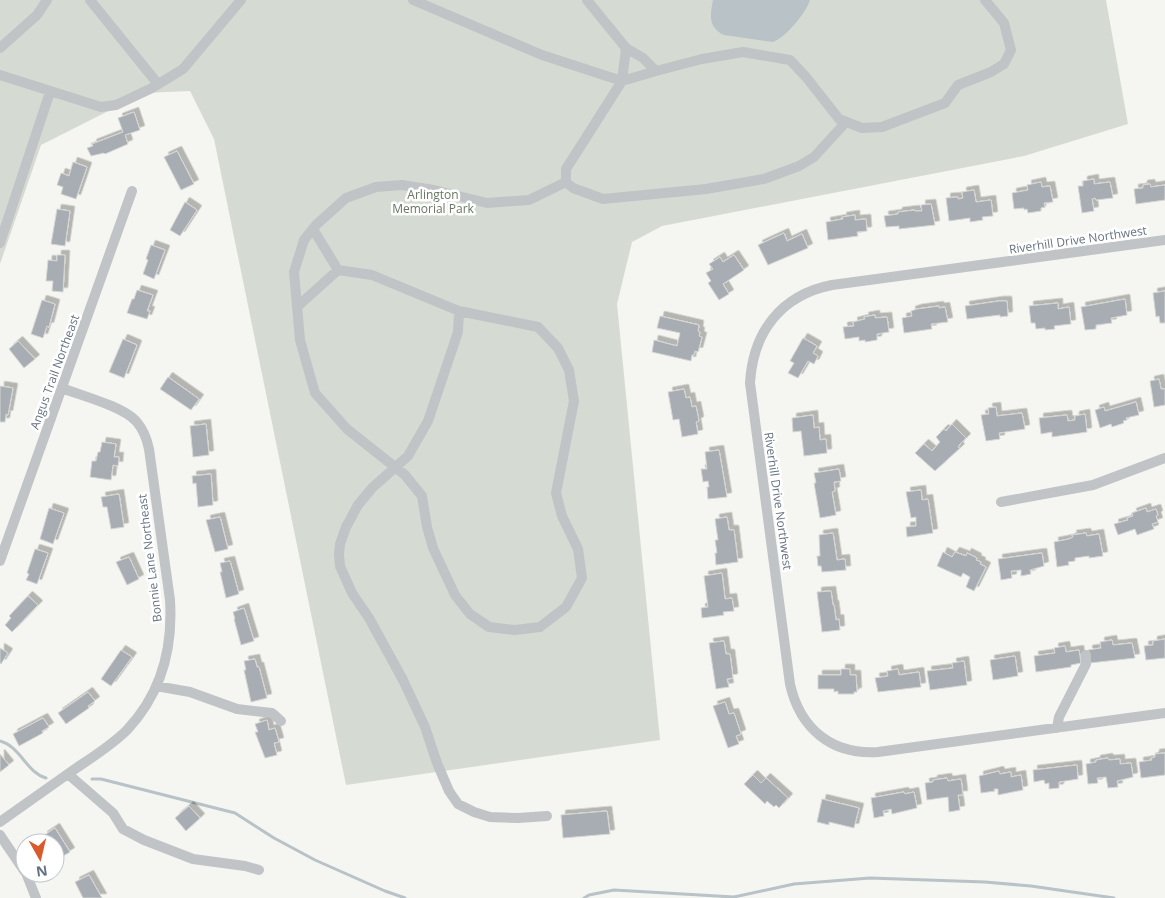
<svg xmlns="http://www.w3.org/2000/svg" width="1165" height="898" font-family="'Open Sans',sans-serif">
  <defs>
    <filter id="shadow"><feDropShadow dx="4.5" dy="-4.5" stdDeviation="0" flood-color="#0004"/></filter>
  </defs>
  <rect width="100%" height="100%" fill="#f5f5f1"/>
  <!-- green -->
  <path fill="#d5dbd2" d="M0 0H1106L1128 124 1024 156 662 226 632 242 617 304 660 740 346 785 214 139 190 91 144 93 41 145 0 264Z"/>
  <!-- water -->
  <path fill="#b8c2c7" d="M713 0H810C806 13 786 37 773 42L724 35C708 27 710 16 713 0Z"/>
  <g fill="none" stroke-linecap="round" stroke-linejoin="round">
    <!-- stream -->
    <path stroke="#b8c2c7" stroke-width="3" d="M0 741C20 746 26 772 46 778
      M92 779H101L235 813 274 838 315 860 385 891 405 898
      M584 898 589 895 614 890 734 897 794 884 870 878 985 882 1031 886 1114 898"/>
  </g>
  <!-- building -->
  <path fill="#a7adb3" stroke="#d6d6d4" filter="url(#shadow)" d="M134 112 140 130 125 135 128 144 105 154 104 153 91 156 87 148 93 146 92 144 123 132 118 118Z
    M177 151 194 184 181 190 164 157Z
    M73 162 87 167 76 199 61 194 63 187 57 185 61 173 69 176Z
    M1094 179V184L1110 182 1113 198 1096 200 1095 198 1092 199 1094 211 1082 213 1078 186H1083V181Z
    M1041 182 1042 187 1050 186 1053 202 1044 203 1045 207 1041 208V211L1028 213 1027 209 1024 210V208L1014 209 1012 193 1028 190 1027 185Z
    M1150 184 1151 187 1165 185V200L1136 204 1134 189 1143 188V185Z
    M974 190 976 202 991 200 993 216 982 217 983 220 970 222V218L949 221 946 198 958 197V199L963 198 962 192Z
    M185 202 197 210 180 236 170 230Z
    M931 204 935 225 899 229V226L886 227 884 216 898 214V212L915 210V211H922L921 205Z
    M57 209 70 211 65 246 51 244Z
    M855 215V220L866 219 867 231 857 232 858 236 828 240 826 222 843 219 842 217Z
    M784 233 787 241 802 234 808 248 768 265 758 245Z
    M151 245 165 250 154 279 143 274 148 260 146 259Z
    M57 255H65L63 292 52 291 53 281H46L48 260 57 261Z
    M734 255 744 270 723 284 729 294 719 300 708 283 711 281 706 273 713 269 709 264 720 257 723 262Z
    M137 290 153 295 147 311H150L147 319 127 313 132 299H134Z
    M1165 291V323H1160L1159 316 1156 317 1153 293Z
    M1125 299 1127 315 1111 318 1112 323 1096 325V329L1085 330 1081 307Z
    M42 300 55 304 49 327 47 326 43 338 31 334Z
    M999 301H1007L1008 316 1000 317V315L967 319 965 306Z
    M1058 303V309L1069 307 1071 324 1054 326 1055 329 1045 330V328L1036 329 1035 323H1031L1029 306Z
    M939 306V308L945 307 948 322 931 324 932 329 904 333 902 318 912 316 911 311 917 309Z
    M875 315V318L887 317 889 332 877 334V340L865 342V340L859 341V337L845 339 843 327 854 326 853 322 865 319 864 317Z
    M660 316 699 325 698 331 700 332 699 336 702 337 698 352 695 351 694 355H692L691 361 652 352 654 340 677 346 680 333 657 328Z
    M803 338 817 346 813 353 818 356 814 364 808 361 798 378 788 373 794 363 790 361Z
    M123 339 137 345 124 378 109 372Z
    M18 341 35 359 24 368 9 349Z
    M168 377 199 399 191 410 160 389Z
    M1159 379 1161 389H1165V405L1154 407 1150 381Z
    M0 386 13 388 8 415 6 414 5 422H0Z
    M684 389 686 398 690 397 692 407 696 406 699 421 696 422 698 434 682 437 679 419 673 420 668 392Z
    M1136 402 1139 415 1126 418 1127 420 1123 421 1124 423 1112 427 1111 424 1100 428 1095 410 1104 407 1105 411Z
    M996 407 997 416 1022 413 1025 429 999 433 1000 439 986 441 981 415 989 414 988 408Z
    M1085 414 1087 432 1052 437V432L1041 434 1039 418 1067 415 1068 421 1075 420V416Z
    M813 415 814 428 819 427 820 440 826 439 827 453 804 456 801 431 793 432 792 418Z
    M206 424 209 455 193 457 190 426Z
    M952 424 966 438 960 444 958 447 960 448 935 471 915 453 924 444 932 451 940 442 936 437 944 429 946 431Z
    M102 442 116 444 114 457H119L118 466 113 465 111 480 90 477 92 461H96L98 452H100Z
    M719 450 727 497 708 499 707 487H709L708 481 703 482 701 469H707L705 452Z
    M839 469 841 481 834 482 835 491 832 492 836 515 820 518 814 483H816L814 473Z
    M211 474 213 505 198 507 196 483 193 484 192 476Z
    M921 490 922 500 928 499 933 533 907 537 906 527 916 526V517L911 518 906 492Z
    M119 494 124 527 111 529 107 507H103L101 497Z
    M49 508 64 513 53 544 40 539Z
    M1146 508 1147 512 1156 509 1158 515 1156 516 1158 522 1152 524 1154 529 1137 535 1135 529 1118 535 1114 524 1128 520 1127 518 1133 516 1132 513Z
    M220 517 228 549 215 552 206 520Z
    M727 517 729 530H734L738 562 716 565 715 553H717L715 540H718L715 519Z
    M833 533 837 560 845 559 846 570 822 572 821 566H818L817 556H820L819 535Z
    M1086 533 1087 536 1099 534 1103 556 1089 558V556L1075 558V561L1068 562 1069 565 1057 567 1054 542 1069 539 1073 537 1072 535Z
    M35 549 48 553 37 584 26 580 29 574 27 573Z
    M943 552 952 557 955 552 966 556 967 553 977 558 976 560 981 562 980 564 986 567 974 591 966 587 970 577 963 573 961 577 937 566Z
    M1042 553 1044 566 1030 570 1031 574 1021 576V570L1011 571 1012 578 1001 580 998 559Z
    M129 557 139 579 127 585 116 562Z
    M230 561 239 594 226 598 220 572H222L220 563Z
    M722 573 725 599 732 598 734 611 723 612 724 615 702 618 701 608 708 607 704 576Z
    M831 591 833 605H834L836 620 839 619 840 630 822 632 817 592Z
    M28 596 38 605 12 632 5 625 11 618 9 616Z
    M244 608 254 641 241 645 234 619H235L233 612Z
    M1165 639V658L1146 660 1144 646 1153 645V641Z
    M1112 640 1113 645 1132 643 1135 658 1090 663 1088 650 1101 648 1100 642Z
    M724 641 726 654H730L733 678 727 679 729 687 716 689 709 643Z
    M1065 646 1066 652 1079 650 1081 663 1071 665V667L1036 672 1034 656 1055 653 1054 648Z
    M0 648 8 653 1 664 0 663Z
    M121 650 132 657 111 686 101 679Z
    M1015 656 1018 676 993 680 990 660Z
    M255 659 257 667H259L267 698 251 702 244 670H246L244 661Z
    M964 661 967 685 930 690 927 671 953 668 952 663Z
    M841 669H850V675H856L857 692H854V694H838V691L834 692V689H818V675H841Z
    M898 669 899 675 919 672 921 687 878 692 875 678 888 676 887 671Z
    M88 692 95 701 88 706 89 708 66 724 58 713Z
    M725 702 729 714 734 713 741 734 736 736 739 744 728 748 713 706Z
    M43 718 49 727 42 731 43 733 19 746 13 734Z
    M267 720 269 730 275 728 279 742 274 743 277 755 265 758 255 732H258L255 724Z
    M1165 753V775L1141 778 1139 762 1152 760 1151 758 1155 757V754Z
    M0 754 9 765 0 772Z
    M1108 758 1109 760 1120 759V764L1131 763 1133 777 1117 781 1118 787 1108 788 1106 777 1097 778 1098 783 1088 784 1086 764 1096 762V760Z
    M1077 765 1078 779 1059 782V788L1049 789V783L1045 784 1044 780 1034 782 1033 770Z
    M999 771 1000 774 1011 772V777L1021 775 1023 790 998 795V789H994L995 791 981 793 979 776Z
    M753 775 761 783 766 778 788 798 779 808 776 805 774 807 767 801 765 804 744 784Z
    M947 778 948 781 961 779 963 795H958L960 810 949 812 948 797 927 800 925 783 933 782V780Z
    M904 792 905 794 914 792 917 808 892 814 891 809 883 811 884 816 874 818 871 798Z
    M822 799 859 808 854 828 829 822V825L817 822Z
    M189 806 200 818 186 831 175 818Z
    M607 811 610 834 563 838 561 815Z
    M55 828 70 852 58 859 55 854V843H48L43 836Z
    M89 875 102 898H83L75 882Z"/>
  <g fill="none" stroke-linecap="round" stroke-linejoin="round">
    <!-- minor -->
    <path stroke="#c0c4c7" stroke-width="10" d="M90 0 158 84
      M413 0 542 55 622 81 626 48
      M587 0 626 48 643 58 656 71 702 59 743 52 790 60 806 77 839 119 862 128 882 127 945 103 958 85 991 72 1004 64 1011 50 1004 23 985 0
      M0 48 37 15 47 0
      M656 71 622 81 566 169V182L573 188 603 199 706 189 764 179 799 166 814 157 846 122
      M0 75 101 107 116 105 152 88 183 69 241 0
      M313 229 338 270
      M1165 240 832 285C781 295 753 332 750 383L790 684C800 729 832 755 878 752L1165 713
      M0 243 50 92
      M298 306 338 270 372 275 459 311 538 327 558 348 569 370 574 401 556 493 562 516 578 549 582 578 566 607 540 627 515 630 489 627 470 614 455 595 433 548 427 527 422 496 405 475 347 429 315 393 300 340 294 272 304 240 317 224 346 198 376 187 402 185 434 190 487 203 529 200 566 182
      M459 311 458 332 428 421 408 456 372 488 358 505 346 527 340 544 339 554 340 566 352 593 369 618 403 680 425 727 437 763 449 791 458 804 474 812 490 817 518 818 547 816
      M1001 502 1093 485 1165 458
      M0 561 132 191
      M156 686 190 692 237 709 272 713 281 721
      M1057 728 1059 717 1086 664V655
      M68 774 113 813 123 829 144 840 193 859 245 866 259 870
      M0 822C24 805 48 788 72 771 91 758 111 746 127 730 161 694 173 648 170 600L149 449C147 439 143 429 136 421 122 406 82 396 62 388
      M0 835 25 872
      M26 873 36 898"/>
  </g>
  <g text-anchor="middle" stroke-width="5" stroke-linejoin="round" paint-order="stroke">
    <!-- park labels -->
    <g font-size="12" fill="#677863" stroke="#fff">
      <text x="433" y="199">Arlington<tspan x="433" dy="14">Memorial Park</tspan></text>
    </g>
    <!-- street labels -->
    <g font-size="12" fill="#657381" stroke="#fff">
      <text transform="translate(1078 240) rotate(-8)" y="4">Riverhill Drive Northwest</text>
      <text transform="translate(55 372) rotate(-70)" y="4">Angus Trail Northeast</text>
      <text transform="translate(778 501) rotate(82)" y="4">Riverhill Drive Northwest</text>
      <text transform="translate(150 558) rotate(-97)" y="4">Bonnie Lane Northeast</text>
    </g>
  </g>
  <!-- north arrow -->
  <g transform="translate(40 858) rotate(172)"><circle r="24" fill="#ffffff" stroke="#c1c7cd"/>
  <path d="M0-4L9 19L0 12L-9 19Z" fill="#db5a2b"/>
  <text y="-8" font-size="14" font-weight="bold" text-anchor="middle" fill="#657381">N</text>
  </g>
</svg>
